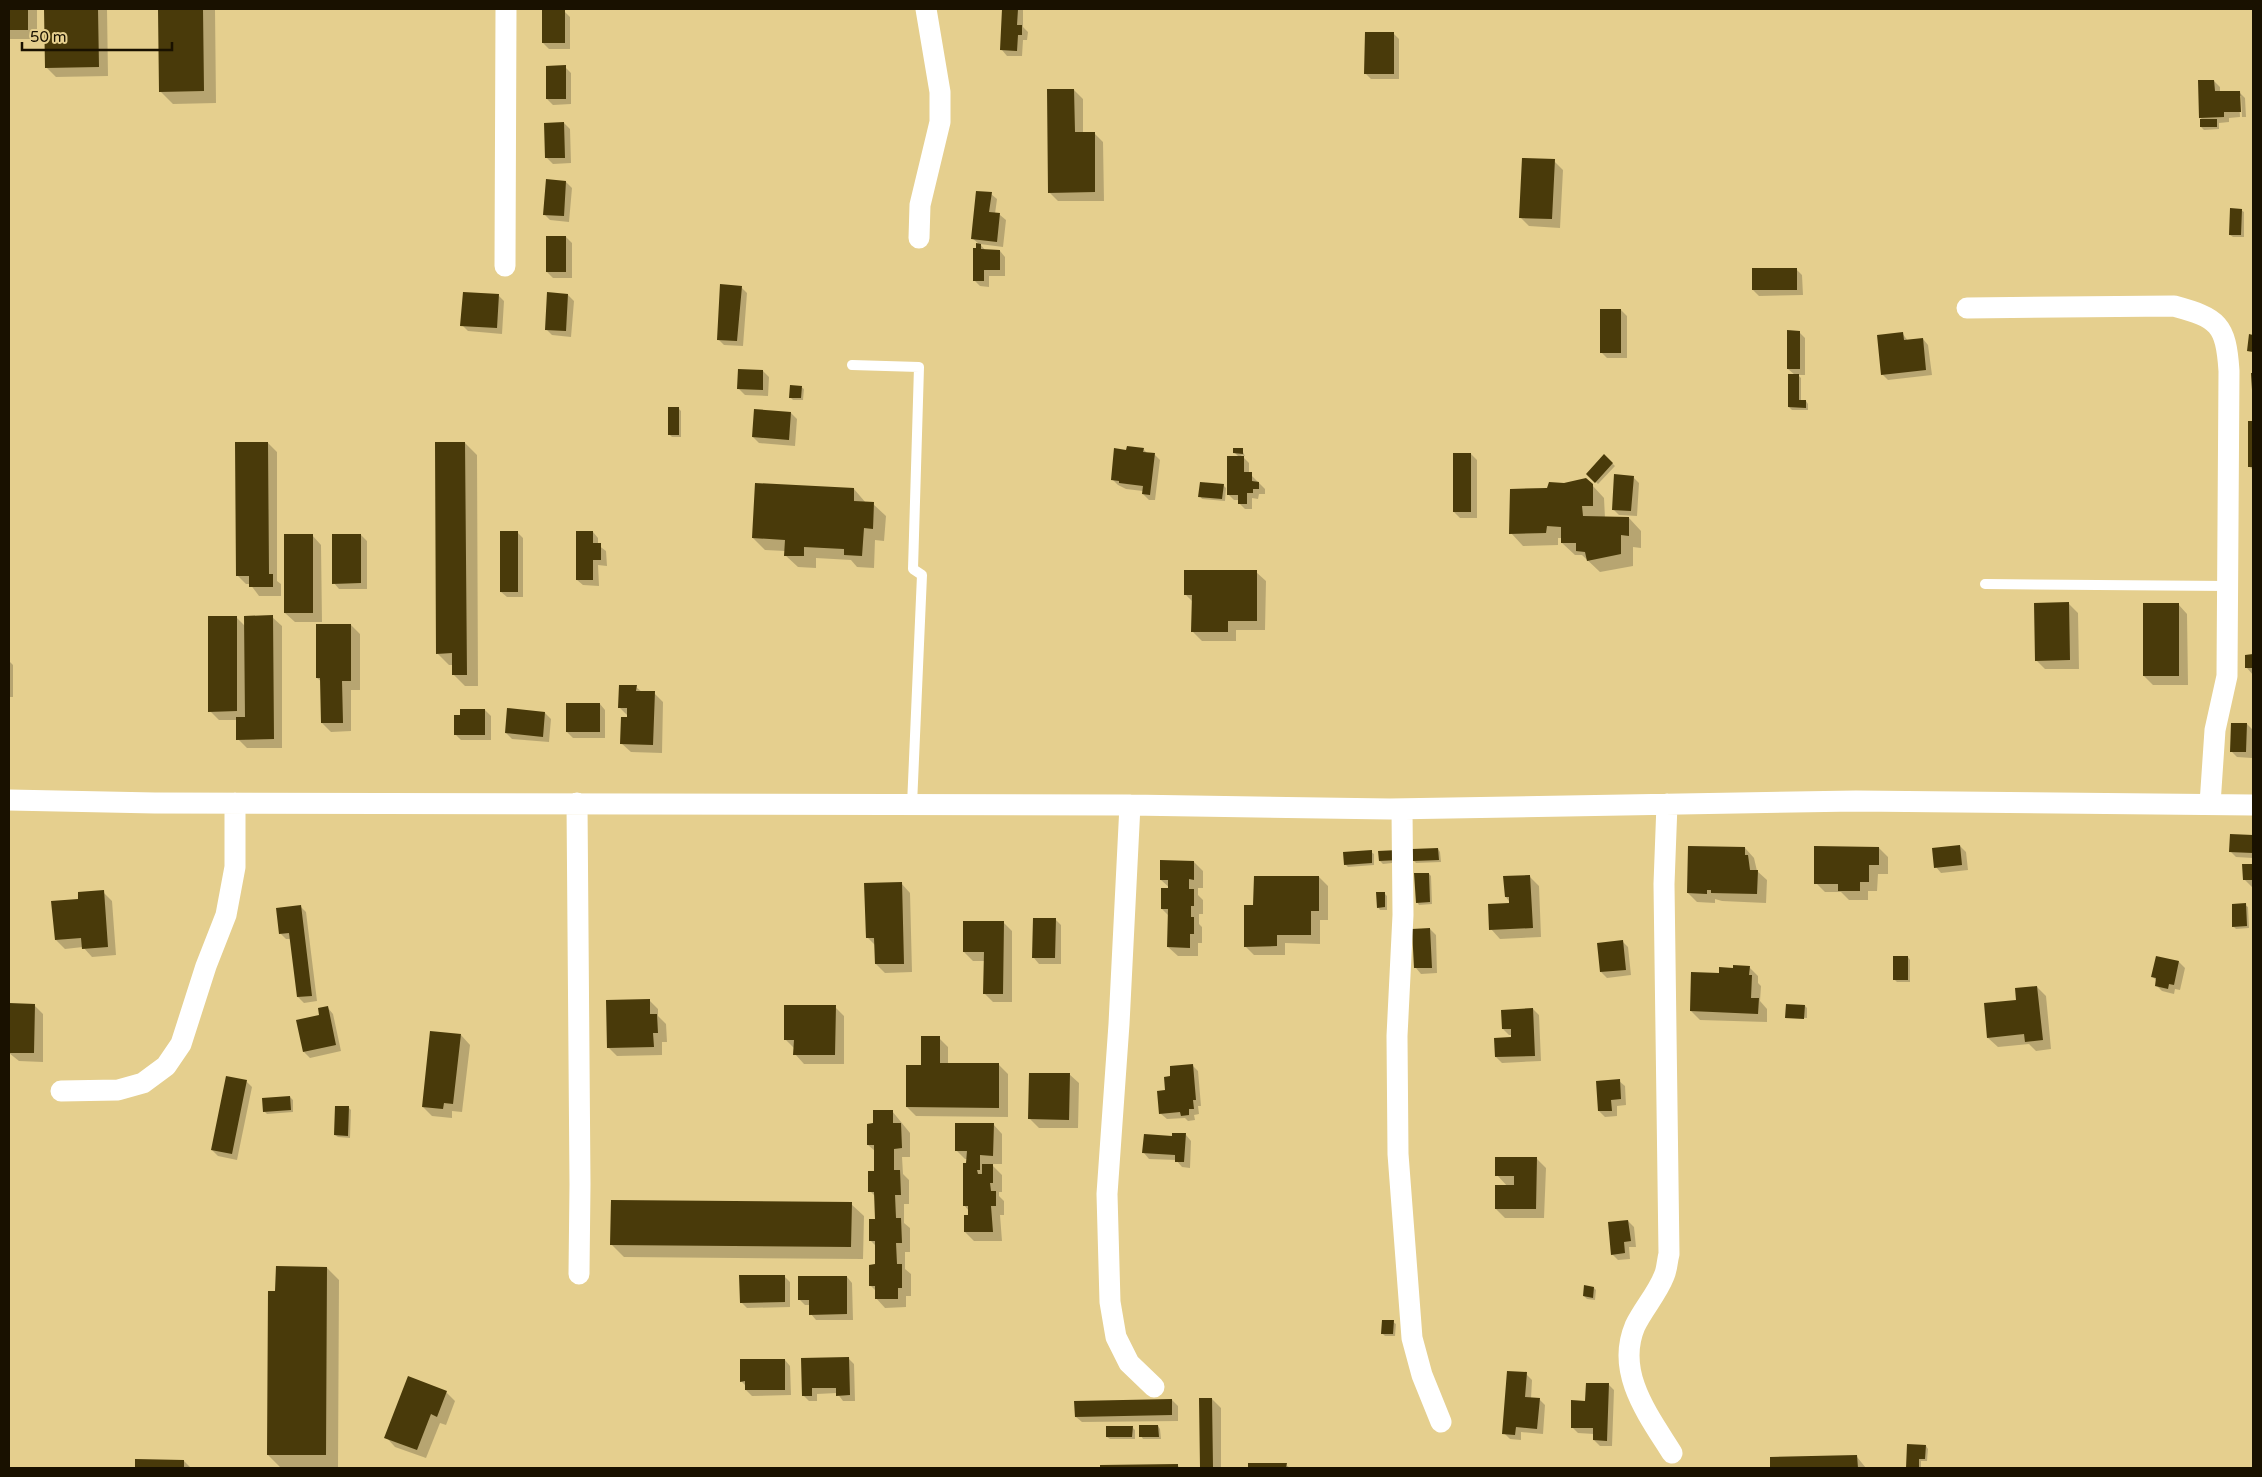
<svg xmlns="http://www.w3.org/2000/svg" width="2262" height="1477" font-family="'Varela Round',sans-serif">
  <rect width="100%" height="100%" fill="#e5cf8e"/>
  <!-- shadow -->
  <path fill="#0003" d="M9 9H37V39H9Z
    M46 9H107L108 76 56 77 46 67Z
    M159 9H215L216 103 173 104 160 91Z
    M1003 9H1023V27L1028 32 1027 40H1023L1022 56H1007L1002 50Z
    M564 11 570 17V49H549L543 43Z
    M1393 33 1399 39V79H1371L1365 73Z
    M565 67 571 73V104L553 105 547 99Z
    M2214 81 2220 87V93L2239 92 2245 98 2246 117H2242L2241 96H2239L2240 117 2229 118V122L2219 123V129L2204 130 2201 127 2203 121 2200 117Z
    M1074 90 1083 99V134L1094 133 1103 142 1104 201H1058L1049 192Z
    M564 123 570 129 571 163 553 164 547 158Z
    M1554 161 1563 170 1560 228 1529 226 1520 217Z
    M566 182 572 188 569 222 550 220 544 214Z
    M991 194 997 199 995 214 1000 215 1006 220 1003 247 980 244 986 251H1000L1005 257V276H989V287L980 286 974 280 978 243 972 238Z
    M2241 210 2244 212V237H2233L2230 235Z
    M566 237 572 243V278H553L547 272Z
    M1796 269 1802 275 1803 295 1759 296 1753 290Z
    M741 287 747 293 743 346 724 345 718 339Z
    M568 295 574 301 571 337 552 335 546 329Z
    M499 296 504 301 502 334 468 331 462 325Z
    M1621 310 1627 316V358H1607L1601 352Z
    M1799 332 1805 338V375H1798L1801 378V401H1806L1808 404V410H1792L1789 407 1795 375 1788 369Z
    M1902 333 1908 341 1923 339 1928 345 1932 375 1888 380 1882 374Z
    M763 371 769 377 768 396 745 395 739 389Z
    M801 387 804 389 803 400H793L790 397Z
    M678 408 681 411V437H672L669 434Z
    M791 413 797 419 795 446 759 443 753 437Z
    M2249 423H2253V470L2250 467Z
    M268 443 277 452V581L281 584V596H259L250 584H246L237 575Z
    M465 443 477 455 478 686H465L453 674V665H449L437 653Z
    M1143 449 1147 453 1154 454 1160 460 1155 500H1149L1143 494V491L1126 489 1118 485 1112 479 1128 451Z
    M1242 450 1245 456 1241 455 1249 463V473L1265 489V494H1259L1258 499 1252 498V509H1245L1239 503V500H1234L1228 494 1240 458 1234 452Z
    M1471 454 1477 460V518H1460L1454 512Z
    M1605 456 1615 466 1598 484 1588 474Z
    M1633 477 1639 483 1637 516 1619 515 1613 509Z
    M1223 485 1226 488 1225 501 1202 499 1200 496Z
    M1592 485 1604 498 1605 518H1629L1641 531V548L1633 547V566L1600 572 1582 555H1575L1562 543V538H1558V545L1523 546 1511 533 1548 489Z
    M854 489 866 503 873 504 886 516 884 541 875 540 874 568 857 567 851 560 816 558V568L798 567 785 555V551L765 550 753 538Z
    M517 532 523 538V597H507L501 592Z
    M593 532 598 538V545L606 551 607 566 598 565 599 586 583 585 577 580Z
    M312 535 321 545 322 622H295L285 613Z
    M361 535 367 541V589H339L334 583Z
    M1256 572 1266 581 1265 630H1236V641H1202L1193 632V602L1186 595Z
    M2069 604 2078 613 2079 669H2045L2036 660Z
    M2178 604 2187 614 2188 685H2153L2144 676Z
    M236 617 245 626 272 617 282 626V748H247L238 739 237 720H219L210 711Z
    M351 625 360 634V690H351V731L331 732 322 723V682L317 678Z
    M2247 656H2253V675L2247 668Z
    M9 661 13 665V697H9V703Z
    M636 687 642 692 654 693 663 702 662 753 631 752 621 743 628 716 620 708Z
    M600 704 605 710V738H573L567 732Z
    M485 710 491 716V740H461L455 734Z
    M545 713 551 719 549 742 512 739 506 733Z
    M2247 724 2253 730 2252 758 2237 757 2231 751Z
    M2231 835 2253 836V858L2236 857 2230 851Z
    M1960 846 1966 852 1968 870 1941 873 1936 867Z
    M1745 848 1754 858 1757 871 1767 880 1766 903 1722 901 1715 899V903L1697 902 1688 893Z
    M1879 848 1888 857V874H1878L1877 891H1868V900H1849L1841 892H1825L1816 883Z
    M1438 849 1440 852 1441 862 1416 863 1414 861Z
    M1371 852 1374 854V865L1348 867 1345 864Z
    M1380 852 1401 862 1383 864 1380 861Z
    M1194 862 1203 871V888H1198V895L1203 900V914H1199V924L1202 927V943H1198V956H1178L1168 947 1169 916 1162 909 1171 889 1161 880Z
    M2244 865H2253V888L2244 879Z
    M1429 874 1431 876 1432 904 1419 905 1417 902Z
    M1319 877 1328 886V920H1320V944L1285 943V955H1254L1245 946 1255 906Z
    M1530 877 1539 886 1541 937 1500 939 1491 929 1511 904 1506 897Z
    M901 883 910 893 912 972 885 973 876 964V946L867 937Z
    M103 892 112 901 116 955 92 957 83 947 65 949 56 940 80 900Z
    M1384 893 1387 896V910H1380L1378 907Z
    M2245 905 2248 907 2249 928 2236 929 2233 926Z
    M300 906 306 912 317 1001 304 1003 298 997 291 939H286L280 933Z
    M1055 919 1061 925V964H1039L1034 958Z
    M1003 922 1012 931V1002H993L984 993 985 961H973L964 952Z
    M1430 929 1436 935 1437 973 1421 974 1416 968Z
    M1622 941 1628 947 1631 975 1607 978 1601 972Z
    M1908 957 1910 960V982H1897L1894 979Z
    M2157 958 2179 962 2185 968 2180 990 2175 989 2174 994 2162 991 2156 985 2157 981 2153 977Z
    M1749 967 1758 976V983L1761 986 1760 1001 1767 1009V1022L1700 1020 1691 1011 1720 975 1721 969Z
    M2037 987 2046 996 2051 1049 2036 1051 2029 1044 1998 1047 1988 1038 2017 1001Z
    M649 1000 658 1009V1016L666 1024 667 1042H662V1055L617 1056 608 1047Z
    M9 1005H34L43 1014V1062L19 1061 9 1053Z
    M1787 1005 1805 1006 1807 1008V1018L1787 1017V1019Z
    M835 1007 844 1016V1064H804L795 1054V1049L785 1039Z
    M328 1008 333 1014 341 1051 310 1058 304 1052 321 1016Z
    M1533 1009 1539 1015 1541 1061 1502 1063 1496 1057 1513 1038V1035H1509L1503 1029Z
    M461 1035 470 1045 462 1112 452 1111V1118L432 1116 423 1107Z
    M939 1038 948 1047V1064L999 1065 1008 1074V1117L916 1116 907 1107 922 1067Z
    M1192 1065 1198 1071 1201 1106H1198L1199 1114 1194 1115 1195 1120 1188 1121 1185 1118 1167 1119 1161 1114 1172 1078Z
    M1069 1074 1079 1083 1078 1128H1039L1030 1119Z
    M246 1081 252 1087 237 1160 218 1156 212 1150Z
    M1619 1081 1625 1086 1626 1105 1617 1106V1116L1605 1117 1599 1111Z
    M290 1097 293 1100V1112L267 1114 264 1111Z
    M349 1108 351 1110 350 1138 338 1137 335 1135Z
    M892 1111 910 1133V1157H902L903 1174 909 1180V1204H904V1223L910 1228V1252H905V1269L911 1274V1296H906V1307L885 1308 876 1298V1291L871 1286 877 1266 876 1246 870 1240 876 1220V1197L870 1191 875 1172V1151L868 1145 874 1125Z
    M993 1124 1002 1134V1164H991L1002 1175V1192H999V1196L1004 1201V1215H1000L1002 1241H974L965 1232 969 1216V1211L964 1205 968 1159H965L956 1150Z
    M1186 1135 1191 1141 1190 1168 1182 1167 1176 1160 1149 1159 1144 1153 1173 1137Z
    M1537 1159 1546 1168 1544 1218H1505L1496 1209 1508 1187 1497 1175Z
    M851 1204 864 1216 863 1259 624 1257 612 1245Z
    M1628 1221 1634 1227 1636 1247H1629L1630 1259 1618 1260 1612 1254Z
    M327 1268 339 1280 338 1467H280L268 1455 276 1293Z
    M784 1276 790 1282V1307L747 1308 741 1302Z
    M847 1277 852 1283 853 1320H816L811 1314 810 1305H805L799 1299Z
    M1594 1288 1596 1290 1595 1300 1587 1299 1584 1296Z
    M1393 1322 1396 1324 1395 1336H1385L1382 1333Z
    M848 1358 854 1364 855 1401H843L837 1393 817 1394V1401H809L803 1395V1359Z
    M785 1360 790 1366 791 1395 752 1396 746 1390V1386L741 1381Z
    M1526 1374 1532 1380 1531 1399H1539L1545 1405 1543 1434 1521 1432V1440L1510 1439 1504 1433Z
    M1608 1384 1614 1390 1612 1446H1600L1594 1440V1434L1578 1433 1572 1427 1586 1402Z
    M446 1392 455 1401 446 1425 440 1423 426 1458 395 1447 386 1437Z
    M1200 1399H1212L1221 1408V1468H1201Z
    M1172 1400 1178 1406V1421L1082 1422 1076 1417Z
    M1158 1426 1160 1429 1161 1439H1143L1141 1436Z
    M1132 1427 1135 1430V1439H1110L1107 1437Z
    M1908 1445 1926 1446 1928 1449 1927 1461H1921V1468H1907Z
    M1857 1457 1866 1468H1771V1459Z
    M136 1461H184L191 1468H136Z
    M1249 1464 1286 1465 1290 1468H1249Z
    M1177 1465 1180 1468H1101V1466Z"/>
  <!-- building -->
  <path fill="#493a0a" d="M9 9H28V30H9Z
    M44 9H98L99 67 45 68Z
    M158 9H203L204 91 159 92Z
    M1002 9H1018L1017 25H1022V35H1018L1017 51 1000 50Z
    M542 10H565V43H542Z
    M1365 32H1394V74H1364Z
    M566 65V99H546V66Z
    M2198 80H2214L2215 91H2240L2241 112H2224V117L2199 118Z
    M1047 89H1074L1075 132H1095V192L1048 193Z
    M2200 119H2217V127H2200Z
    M564 122 565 158H545L544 123Z
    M1522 158 1555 159 1552 219 1519 218Z
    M546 179 566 181 564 216 543 215Z
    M976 191 992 192 989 212 1000 213 997 242 971 239Z
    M2230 208 2242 209 2241 235H2229Z
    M546 236H566V272H546Z
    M976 243 981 244V249L1000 250V270H984V281H973V248H976Z
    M1752 268H1797V290H1752Z
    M720 284 742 286 737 341 717 340Z
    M463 292 499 294 497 328 460 326Z
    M547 292 568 294 566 331 545 330Z
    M1600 309H1621V353H1600Z
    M1787 330 1800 331V369H1787Z
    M1903 332 1904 340 1923 338 1926 370 1881 375 1877 335Z
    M2249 334 2253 335V352L2247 351Z
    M738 369 763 370V390L737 389Z
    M2251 373H2253V390H2252Z
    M1788 374H1799V400H1806V408L1788 407Z
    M790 385 802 386 801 398H789Z
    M668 407H679V435H668Z
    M754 409 791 412 789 440 752 437Z
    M2248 421H2253V467H2248Z
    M235 442H268L269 574H273V587H249V576H236Z
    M435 442H465L467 675H452V653L436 654Z
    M1127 446 1144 448 1143 452 1155 453 1150 495 1142 494 1143 486 1119 483V481L1111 480 1114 448 1126 450Z
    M1233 448H1243V454L1233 453Z
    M1453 453H1471V512H1453Z
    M1604 454 1613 463 1595 483 1586 474Z
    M1227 456H1244V472H1252V481L1259 482V489H1253V493H1247V504H1238V495H1227Z
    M1614 474 1634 476 1631 511 1612 510Z
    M1586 478 1593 484V506H1582L1583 516 1629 517V536L1621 535V554L1587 561 1585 552 1576 551V543H1561V527L1547 526 1546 533 1509 534 1510 489 1547 488 1549 482 1564 483Z
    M1200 482 1224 484 1222 499 1198 497Z
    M755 483 854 488V501L874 502 873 529 864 528 862 556 844 555V549L804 547V556H784L785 540 752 538Z
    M500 531H518V592H500Z
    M576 531H593V543H601V560H593V580H576Z
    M284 534H313V613H284Z
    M332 534H361V583L332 584Z
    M1184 570H1257V621H1228V632H1191L1192 595H1184Z
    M2069 602 2070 660 2035 661 2034 603Z
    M2143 603H2179V676H2143Z
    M273 615 274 739 236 740V717H245L244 616Z
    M208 616H237V711L208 712Z
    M316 624H351V681H342L343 723H321L320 678H316Z
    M2253 654V668H2245V655Z
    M619 685H637L636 691H655L653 745 620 744 621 717H627V708H618Z
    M566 703H600V732H566Z
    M507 708 545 712 543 737 505 733Z
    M460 709H485V735H454V715H460Z
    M2231 723H2247L2246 752H2230Z
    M2230 834 2253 835V853L2229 852Z
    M1960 845 1962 865 1934 868 1932 848Z
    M1688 846 1745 847V855H1748L1750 870H1758L1757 894 1711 893V890H1707V894L1687 893Z
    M1814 846 1879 847V865H1869V882H1860V891H1838V884H1814Z
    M1438 848 1439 860 1413 861 1412 849Z
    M1372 850V863L1344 865 1343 852Z
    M1398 850 1399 860 1379 861 1378 851Z
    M1160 860 1194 861V880L1189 879V889H1194V906H1191V917H1194V934H1190V948L1167 947 1168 909H1161V888H1168V880H1160Z
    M2242 864H2253V880H2243Z
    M1414 873H1429L1430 902 1416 903Z
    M1530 875 1533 928 1489 930 1488 904 1509 903V897H1505L1503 876Z
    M1254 876H1319V911H1311V935H1277V946L1244 947V905H1253Z
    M902 882 904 964H875L874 938H866L864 883Z
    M104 890 108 947 82 949 81 938 55 940 51 901 78 899V892Z
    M1376 892H1385V907L1377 908Z
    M2246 903 2247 926 2232 927V904Z
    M301 905 312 996 297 997 289 933 279 934 276 908Z
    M1033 918H1056L1055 958H1032Z
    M963 921H1004L1003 994H983L984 952H963Z
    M1430 928 1432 968H1414L1412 929Z
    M1623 940 1626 970 1600 972 1597 943Z
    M1893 956H1908V980H1893Z
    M2156 956 2179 961 2174 985 2169 984 2168 989 2155 986 2156 978 2151 977Z
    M1733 965 1750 966 1749 975H1752L1751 998H1759L1758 1014 1690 1011 1691 972 1719 973V967L1733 968Z
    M2037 986 2043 1040 2025 1042 2024 1034 1987 1038 1984 1003 2016 1000 2015 988Z
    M650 999V1014H657L658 1033H653L654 1047 607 1048 606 1000Z
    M9 1003 35 1004 34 1053H9Z
    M1786 1004 1805 1005 1804 1019 1785 1018Z
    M784 1005H836L835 1055H793L794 1040H784Z
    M328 1006 336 1045 303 1052 296 1020 319 1015 318 1008Z
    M1533 1008 1535 1056 1495 1057 1494 1038 1511 1037V1029H1502L1501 1010Z
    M430 1031 461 1034 453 1104 444 1103 443 1109 422 1107Z
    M921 1036H940V1063H999V1108L906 1107V1065H921Z
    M1193 1064 1196 1100H1193L1194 1109H1189V1115L1181 1116 1180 1112 1159 1114 1157 1091 1165 1090 1164 1077 1170 1076V1066Z
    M1029 1073H1070L1069 1120 1028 1119Z
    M226 1076 247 1080 232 1154 211 1150Z
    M1620 1079 1621 1099 1611 1100 1612 1111H1598L1596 1081Z
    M290 1096 291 1110 263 1112 262 1098Z
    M335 1106H349L348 1136 334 1135Z
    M873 1110H893V1123H901L902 1148 894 1149V1170H900L901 1195H895L896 1218H901L902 1243H896L897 1264H902V1288H898V1299H875V1286H869V1265L875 1264V1241H869V1219H875L874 1192H868V1171H874V1145H867V1124L873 1123Z
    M955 1123H994L993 1156 980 1155V1170H977L978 1174H982V1164H993V1183H990L991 1191H996V1206H991L993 1232H964V1215H968V1206H963V1163H966L967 1151H955Z
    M1172 1133H1186L1184 1162H1175V1155L1142 1153 1144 1134 1172 1136Z
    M1495 1157H1537L1536 1209H1495V1185H1514V1176H1495Z
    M611 1200 852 1202 851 1247 610 1245Z
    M1628 1220 1631 1241 1624 1242 1625 1253 1611 1255 1608 1222Z
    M276 1266 327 1267 326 1455H267L268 1291H275Z
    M739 1275H785V1302L740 1303Z
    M798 1276H847V1314L809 1315V1300H798Z
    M1584 1285 1594 1287 1593 1298 1583 1296Z
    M1382 1320H1394L1393 1334H1381Z
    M849 1357 850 1395 836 1396V1388H812V1396H802L801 1358Z
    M740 1359H785V1390H745V1381L740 1382Z
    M1507 1371 1527 1372 1525 1397 1540 1398 1537 1429 1516 1427 1515 1435 1502 1434Z
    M408 1376 447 1391 437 1417 431 1414 417 1450 384 1438Z
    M1586 1383H1609L1607 1441 1593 1440V1428H1571V1400L1585 1401Z
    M1199 1398H1212L1213 1468H1200Z
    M1172 1399V1415L1075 1417 1074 1401Z
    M1139 1425H1158L1159 1437H1139Z
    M1106 1426H1133L1132 1437H1106Z
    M1907 1444 1926 1445 1925 1459H1919V1468H1906Z
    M1857 1455 1858 1468H1770V1457Z
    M135 1459 184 1460V1468H135Z
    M1248 1463H1287L1286 1468H1248Z
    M1178 1464V1468H1100V1465Z"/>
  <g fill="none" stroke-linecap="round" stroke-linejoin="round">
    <!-- service -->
    <path stroke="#fff" stroke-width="10" d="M852 365 919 367 913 569 922 575 912 805
      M1985 584 2229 586"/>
    <!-- minor -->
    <path stroke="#fff" stroke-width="21" d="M919 238 920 205 940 122V92L926 9
      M505 266 506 9
      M1967 308 2174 306C2218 318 2226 324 2229 371L2227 676 2215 730 2210 804
      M9 800 155 803 1130 805 1390 809 1856 801 2253 805
      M577 803 580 1184 579 1274
      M1667 804 1664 884 1669 1254C1667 1261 1667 1270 1664 1276 1657 1294 1643 1309 1635 1326 1615 1373 1649 1416 1672 1453
      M1130 805 1119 1024 1107 1194 1110 1302 1116 1337 1129 1363 1154 1387
      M1402 809 1403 915 1397 1036 1398 1154 1412 1338 1422 1375 1441 1422
      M61 1091 118 1090 143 1083 166 1066 181 1044 206 966 226 915 235 867V803"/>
  </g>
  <!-- border -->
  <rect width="2262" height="1477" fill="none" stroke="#191100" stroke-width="20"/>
  <!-- scale -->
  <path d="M22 42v8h150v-8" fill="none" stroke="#191100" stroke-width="2.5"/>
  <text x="30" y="42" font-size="15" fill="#191100" stroke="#e5cf8e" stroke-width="4" paint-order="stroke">50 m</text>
</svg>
